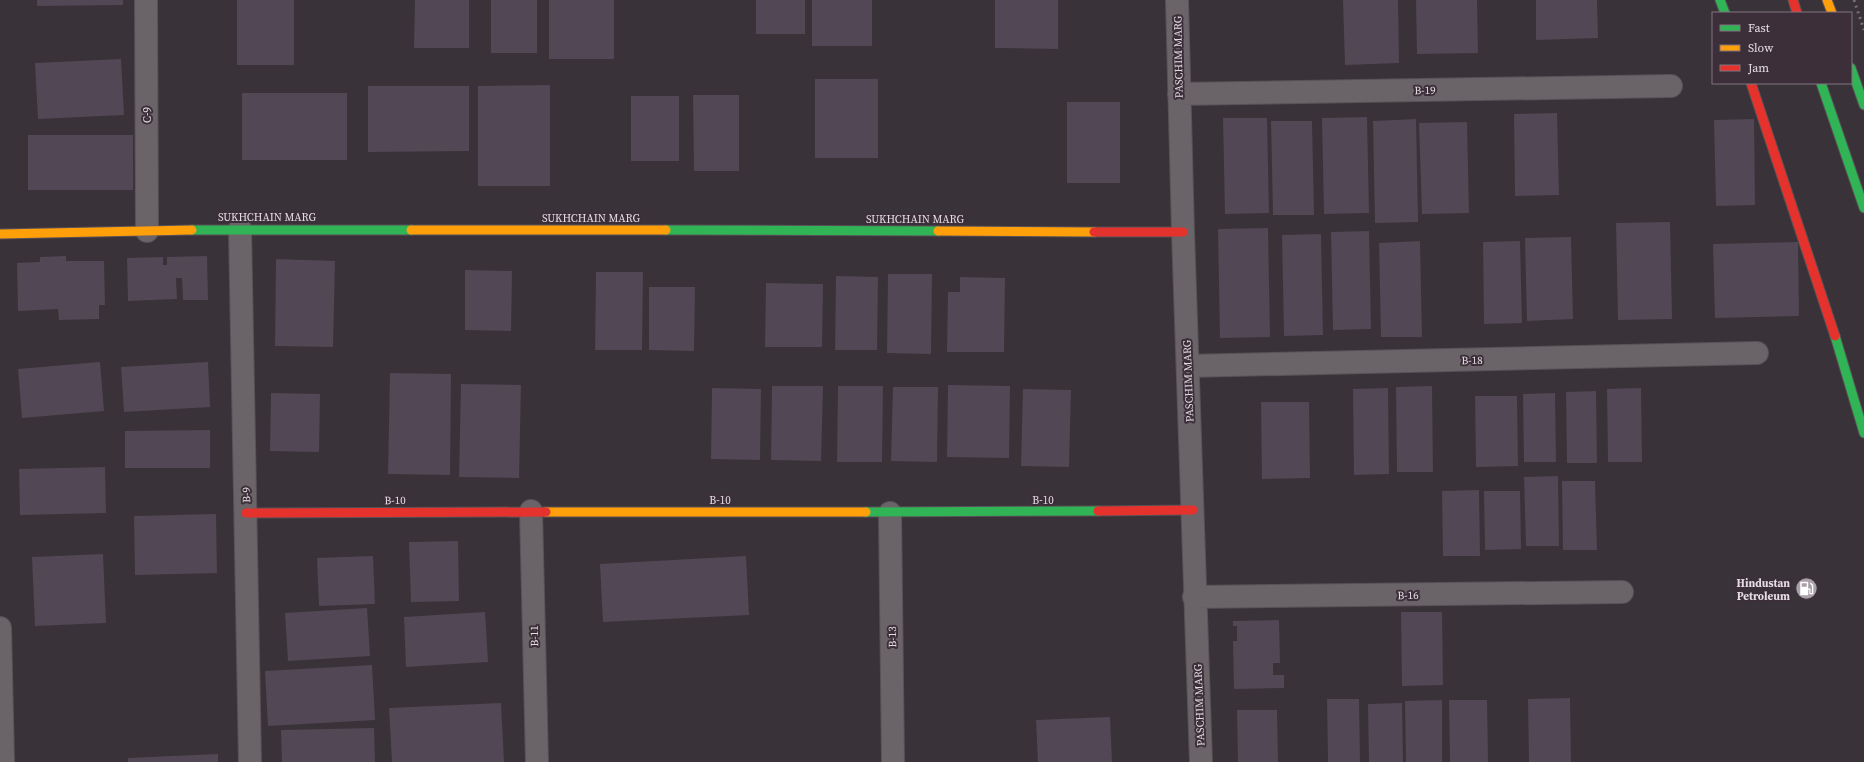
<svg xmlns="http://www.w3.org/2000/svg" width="1864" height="762" font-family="'Source Serif 4',serif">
  <rect width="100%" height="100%" fill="#393238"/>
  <!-- building -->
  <path fill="#514755" d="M37 0H123V5L37 6Z
    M237 0H294V65H237Z
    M415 0H469V48H414Z
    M491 0H537V53H491Z
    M549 0H614V59H549Z
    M756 0H805V34H756Z
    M812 0H872V46H812Z
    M995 0H1058V49L995 48Z
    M1343 0H1398L1399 63 1345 65Z
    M1416 0H1477L1478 53 1417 54Z
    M1536 0H1597L1598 38 1536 40Z
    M121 59 124 115 38 119 35 63Z
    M815 79H878V158H815Z
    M550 85V186H478V86Z
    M368 86H469V151L368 152Z
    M242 93H347V160H242Z
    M693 95H739V171H694Z
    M631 96H679V161H631Z
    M1067 102H1120V183H1067Z
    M1557 113 1559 195 1515 196 1514 114Z
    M1367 117 1369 213 1324 214 1322 118Z
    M1223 118H1267L1269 213 1225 214Z
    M1416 119 1418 222 1375 223 1373 121Z
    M1754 119 1755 205 1716 206 1714 120Z
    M1271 121H1312L1314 215H1273Z
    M1467 122 1469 213 1422 214 1419 123Z
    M28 135H133V190H28Z
    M1670 222 1672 319 1618 320 1616 223Z
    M1268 228 1270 337 1220 338 1218 229Z
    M1369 231 1371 329 1333 330 1331 232Z
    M1321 234 1323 335 1284 336 1282 235Z
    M1571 237 1573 319 1527 321 1525 238Z
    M1420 241 1422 337H1381L1379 243Z
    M1520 241 1522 323 1484 324 1483 242Z
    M1798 242 1799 316 1715 318 1713 244Z
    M66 256V261H104L105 305H99V319L59 320 58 309 18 311 17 263 40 262V257Z
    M207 256 208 300H183L182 278H176L177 299 128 301 127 258 163 257V265H167V257Z
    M276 259 335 261 333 347 275 346Z
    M465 270 512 271 511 331 465 330Z
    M596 272H643L642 350H595Z
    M888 274H932L931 354 887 353Z
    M836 276 878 277 877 350H835Z
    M960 277 1005 278 1004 352H947L948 292H960Z
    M766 283 823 284 822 347H765Z
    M649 287H695L694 351 649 350Z
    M100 362 104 411 22 418 18 369Z
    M208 362 210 407 124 412 121 367Z
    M390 373 451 374 450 475 388 474Z
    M461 384 521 385 519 478 459 477Z
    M948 385 1010 386 1009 458 947 457Z
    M772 386H823L821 461 771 460Z
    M838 386H883L882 462H837Z
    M1432 386 1433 472H1397L1396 387Z
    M893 387H938L937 462 891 461Z
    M712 388 761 389 760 460 711 459Z
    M1388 388 1389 474 1354 475 1353 389Z
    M1641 388 1642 462H1608L1607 389Z
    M1023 389 1071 390 1069 467 1021 466Z
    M1596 391 1597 463H1567L1566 392Z
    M271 393 320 394 319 452 270 451Z
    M1555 393 1556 462H1524L1523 394Z
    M1475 396H1517L1518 466 1476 467Z
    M1261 402H1309L1310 478 1262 479Z
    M210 430V468H125V431Z
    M105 467 106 513 20 515 19 469Z
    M1558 476 1559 546H1526L1524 477Z
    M1562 481H1595L1597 550H1563Z
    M1479 490 1480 556H1443L1442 491Z
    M1484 491H1520L1521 549 1485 550Z
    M216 514 217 573 135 575 134 516Z
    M458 541 459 601 411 602 409 542Z
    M103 554 106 623 35 626 32 557Z
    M373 556 375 604 319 606 317 558Z
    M746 556 749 615 603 622 600 564Z
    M367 608 370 656 288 661 285 613Z
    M485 612 488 662 406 667 404 617Z
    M1401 612H1442L1443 685 1402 686Z
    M1279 620 1280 663H1273V675H1284V688L1234 689 1233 641H1237V626H1233V621Z
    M372 665 375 720 268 726 265 671Z
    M1570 698 1571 762H1529L1528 699Z
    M1327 699H1359L1360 762H1328Z
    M1442 700V762H1406L1405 701Z
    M1449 700H1487L1488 762H1450Z
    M501 703 504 762H392L389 708Z
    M1402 703 1403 762H1369L1368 704Z
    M1237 710H1277L1278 762H1238Z
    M1110 717 1112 762H1038L1036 720Z
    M374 728 375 762H282L281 730Z
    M218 754V762H128V758Z"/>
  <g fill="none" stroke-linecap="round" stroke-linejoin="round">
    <defs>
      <path id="street" d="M146 0 147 231
        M1177 0 1183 232 1201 762
        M1179 94 1671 86
        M240 229 250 762
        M1188 366 1757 353
        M531 511 537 762
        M890 513 893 762
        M1194 597 1622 592
        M0 628 3 762"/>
      <path id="fast" d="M1720 0 1725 13
        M1851 68 1864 105
        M1821 83 1864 208
        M192 230H411
        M666 230 938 231
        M1835 336 1864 433
        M866 512 1098 511"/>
      <path id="slow" d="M1827 0 1832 13
        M411 230H666
        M938 231 1094 232
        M0 234 192 230
        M546 512H866"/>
      <path id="jam" d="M1793 0 1797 13
        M1751 83 1835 336
        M1094 232H1183
        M1098 511 1193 510
        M246 513 546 512"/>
    </defs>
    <!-- street casing -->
    <use href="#street" stroke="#585157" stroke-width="24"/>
    <!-- fast casing -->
    <use href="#fast" stroke="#585157" stroke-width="11"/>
    <!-- slow casing -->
    <use href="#slow" stroke="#585157" stroke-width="11"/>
    <!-- jam casing -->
    <use href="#jam" stroke="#585157" stroke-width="11"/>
    <!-- street -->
    <use href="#street" stroke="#6a6468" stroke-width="22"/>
    <!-- fast -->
    <use href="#fast" stroke="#30b455" stroke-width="9"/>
    <!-- slow -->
    <use href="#slow" stroke="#ff9f0a" stroke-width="9"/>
    <!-- jam -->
    <use href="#jam" stroke="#e5322d" stroke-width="9"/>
    <!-- rail -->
    <path stroke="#757074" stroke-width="3" stroke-dasharray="2 4" stroke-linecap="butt" d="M1854 0 1864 30"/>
  </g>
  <!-- icons -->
  <defs>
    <symbol id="fuel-disc" viewBox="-11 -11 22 22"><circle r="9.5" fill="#a9a1a8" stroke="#3c2f3a"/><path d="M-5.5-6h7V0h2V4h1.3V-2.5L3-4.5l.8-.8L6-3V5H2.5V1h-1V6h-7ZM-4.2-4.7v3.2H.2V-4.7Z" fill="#fff"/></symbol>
  </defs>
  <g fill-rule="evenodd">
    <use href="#fuel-disc" x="1794" y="576" width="25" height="25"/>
  </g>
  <g text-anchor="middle" stroke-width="4" stroke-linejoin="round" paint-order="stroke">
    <!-- street labels -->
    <g font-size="11" fill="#e5dde4" stroke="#3c2f3a">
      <text transform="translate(1178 57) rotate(-91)" y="4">PASCHIM MARG</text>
      <text transform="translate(1425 90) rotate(-1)" y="4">B-19</text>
      <text transform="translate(147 115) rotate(-90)" y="4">C-9</text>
      <text x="267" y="221">SUKHCHAIN MARG</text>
      <text x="591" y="222">SUKHCHAIN MARG</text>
      <text x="915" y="223">SUKHCHAIN MARG</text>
      <text transform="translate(1472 360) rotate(-1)" y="4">B-18</text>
      <text transform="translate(1188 381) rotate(-92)" y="4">PASCHIM MARG</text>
      <text transform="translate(246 495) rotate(-91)" y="4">B-9</text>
      <text transform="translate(395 500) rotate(-1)" y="4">B-10</text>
      <text x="720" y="504">B-10</text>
      <text x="1043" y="504">B-10</text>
      <text transform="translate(1408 595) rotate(-1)" y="4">B-16</text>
      <text transform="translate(534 636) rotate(-91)" y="4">B-11</text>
      <text transform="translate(892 637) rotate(-91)" y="4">B-13</text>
      <text transform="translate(1199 705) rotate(-92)" y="4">PASCHIM MARG</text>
    </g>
    <!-- poi labels -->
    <g font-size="11" font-weight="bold" fill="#e5dde4" stroke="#3c2f3a" text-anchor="end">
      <text x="1790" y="587">Hindustan<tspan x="1790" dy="13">Petroleum</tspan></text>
    </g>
  </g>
  <!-- legend -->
  <rect x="1712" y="12" width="140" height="72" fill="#3c2f3a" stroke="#80757e"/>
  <rect x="1720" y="25" width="20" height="6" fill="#30b455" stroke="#80757e"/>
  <text x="1748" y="32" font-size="12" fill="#e5dde4">Fast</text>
  <rect x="1720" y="45" width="20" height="6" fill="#ff9f0a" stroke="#80757e"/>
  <text x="1748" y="52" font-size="12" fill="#e5dde4">Slow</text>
  <rect x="1720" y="65" width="20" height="6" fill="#e5322d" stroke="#80757e"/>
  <text x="1748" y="72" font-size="12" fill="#e5dde4">Jam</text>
</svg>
